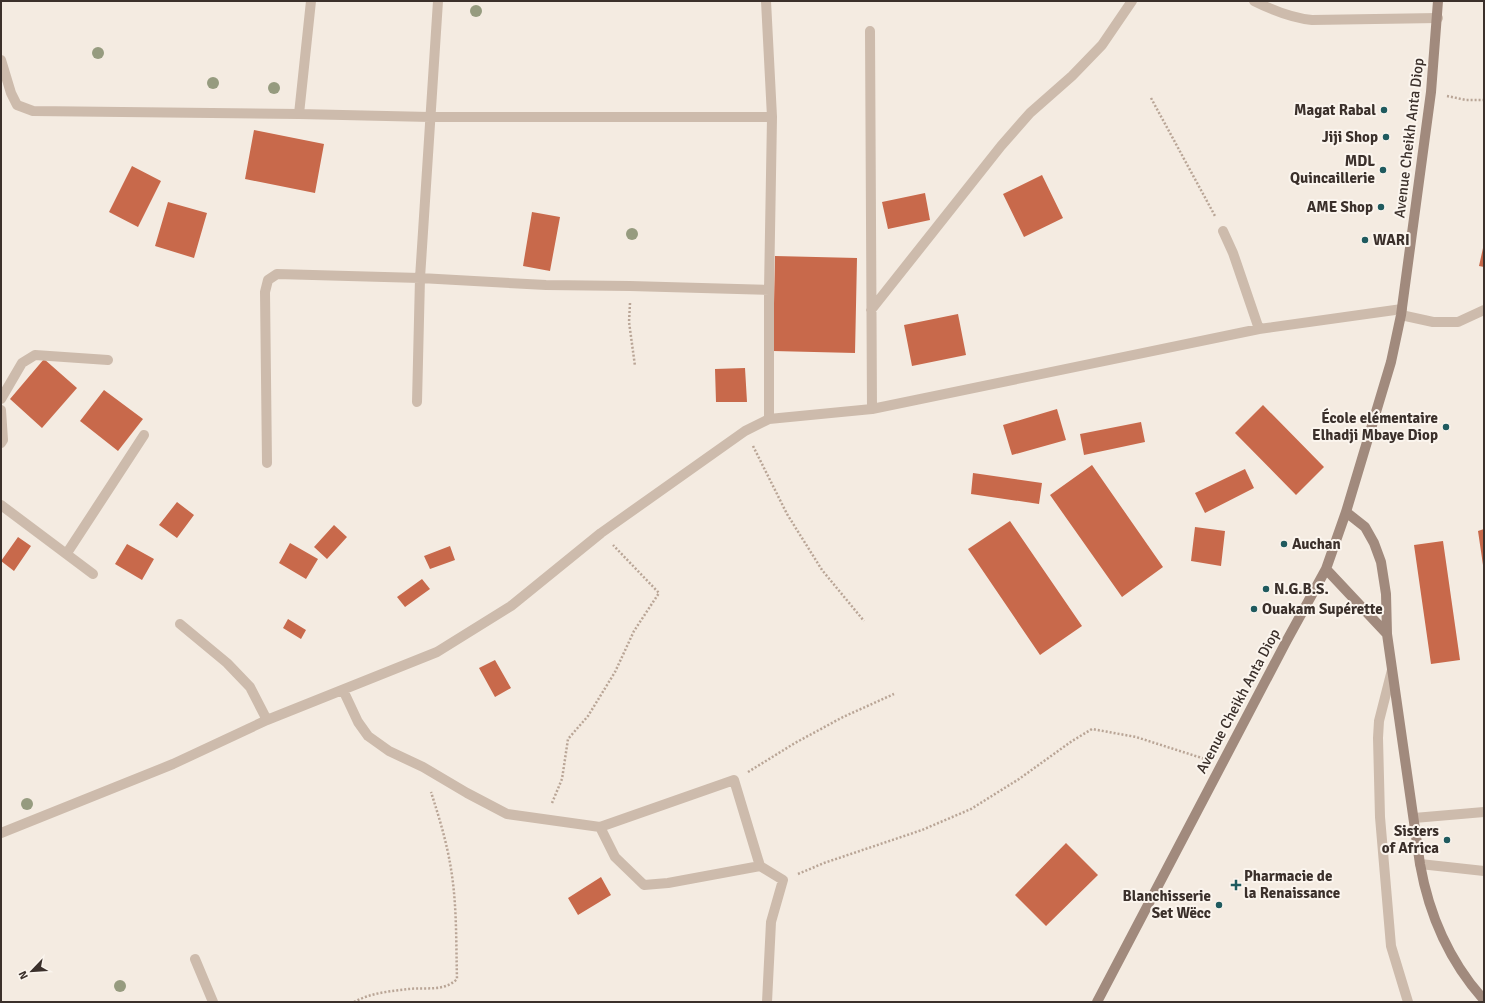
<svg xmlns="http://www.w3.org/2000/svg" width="1485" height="1003" font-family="Signika,sans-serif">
  <rect width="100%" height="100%" fill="#f4ebe1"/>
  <!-- building -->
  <path fill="#c8694b" d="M254 130 324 144 315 193 245 179Z
    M132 166 161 181 138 227 109 212Z
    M1042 175 1063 218 1024 237 1003 194Z
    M925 193 930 220 888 229 882 202Z
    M168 202 207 213 194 258 155 246Z
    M532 212 560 217 550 271 523 266Z
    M1483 248H1484V267L1479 266Z
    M775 256 857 258 855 353 773 351Z
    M958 314 966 355 912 366 904 325Z
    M44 359 77 388 42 428 10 399Z
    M745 368 747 402H716L715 369Z
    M104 390 143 419 118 451 80 421Z
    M1263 405 1324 467 1296 495 1235 433Z
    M1057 409 1066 440 1012 455 1003 425Z
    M1141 422 1145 442 1084 455 1080 434Z
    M1092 465 1163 567 1122 597 1050 495Z
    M1245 469 1254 488 1205 513 1195 493Z
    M973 473 1042 483 1039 504 971 494Z
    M177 502 194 515 177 538 159 525Z
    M1010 521 1082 626 1040 655 968 549Z
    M334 525 347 537 327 559 314 547Z
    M1195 527 1225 531 1221 566 1191 561Z
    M1484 529V565H1483L1478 531Z
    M18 537 31 546 14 571 1 561Z
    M1443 541 1460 660 1431 664 1414 545Z
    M290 543 318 559 306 579 279 563Z
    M127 544 154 559 142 580 115 564Z
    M450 546 455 560 430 569 424 556Z
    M422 579 430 589 405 607 397 597Z
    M288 619 306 630 301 639 283 628Z
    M495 660 511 688 495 697 479 668Z
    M1066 843 1098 875 1046 926 1015 895Z
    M601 877 611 895 578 915 568 898Z"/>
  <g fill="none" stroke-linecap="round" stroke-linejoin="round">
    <!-- path -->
    <path stroke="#b9a596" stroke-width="2.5" stroke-dasharray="2 2" stroke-linecap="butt" d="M1447 96 1466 100H1484
      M1151 98 1215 216
      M630 303 629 322 635 366
      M753 446 787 514 822 570 864 621
      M748 772 795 743 843 717 894 694
      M552 803 562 779 568 739 588 716 615 672 634 631 659 593 613 545
      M798 874 824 863 922 830 971 809 1019 779 1072 741 1092 729 1136 737 1205 759
      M354 1002C370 993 391 991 409 989 426 987 444 992 457 979 456 943 457 905 451 869 447 843 439 817 431 792"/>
    <!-- lane -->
    <path stroke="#cdbbac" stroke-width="10" d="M1401 315 1433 322H1458L1484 310
      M1414 818 1484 812"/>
    <!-- street -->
    <path stroke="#cdbbac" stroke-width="10" d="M766 1 772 117 769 290V419
      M1254 1C1272 10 1292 18 1312 20L1438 18
      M870 31 872 409
      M1 60 11 93 17 105 33 111 299 114 430 117H772
      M299 114 311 1
      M1223 231 1233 253 1259 329
      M871 310 1001 146 1030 113 1072 76 1102 45 1132 1
      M1 399 22 363 35 355 108 360
      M417 402 420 278 438 1
      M1 410 3 440 1 443
      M267 463 265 292 268 280 277 274 420 278 546 285 630 286 769 290
      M1 505 93 574
      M67 553 144 435
      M180 624 227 663 250 687 267 720
      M1392 670 1379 721 1378 738 1380 817 1391 946 1408 1002
      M343 690 358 722 368 736 389 751 423 767 467 793 507 814 600 827 615 857 644 885 668 883 760 866 783 880 771 922 767 1002
      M600 827 734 780 760 866
      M1 833 173 764 267 720 437 652 511 606 601 533 745 431 769 419 872 409 1259 329 1402 309
      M1420 864 1484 871
      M195 959 213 1002"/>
    <!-- secondary -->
    <path stroke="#a18a7d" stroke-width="10" d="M1346 512 1365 527 1374 543 1381 562 1386 594 1387 634 1420 864C1429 915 1449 961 1484 1000
      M1326 569 1387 634
      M1097 1002 1287 640 1326 569 1346 512 1391 362 1401 315 1431 92 1438 1"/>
  </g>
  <!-- trees -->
  <g fill="#969b7f">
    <circle cx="476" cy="11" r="6"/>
    <circle cx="98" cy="53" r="6"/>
    <circle cx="213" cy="83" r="6"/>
    <circle cx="274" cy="88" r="6"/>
    <circle cx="632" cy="234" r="6"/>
    <circle cx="27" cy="804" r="6"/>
    <circle cx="120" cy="986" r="6"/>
  </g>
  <!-- markers -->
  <g fill="#1f5a5e" stroke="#fbf5ee" stroke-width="1.5">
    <circle cx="1384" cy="110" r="4"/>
    <circle cx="1386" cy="137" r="4"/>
    <circle cx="1383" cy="170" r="4"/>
    <circle cx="1381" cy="207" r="4"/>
    <circle cx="1365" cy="240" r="4"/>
    <circle cx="1446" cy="427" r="4"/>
    <circle cx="1284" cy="544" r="4"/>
    <circle cx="1266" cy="589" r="4"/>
    <circle cx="1254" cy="609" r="4"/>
    <circle cx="1447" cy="840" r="4"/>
    <path d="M1234 879h4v4h4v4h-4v4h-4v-4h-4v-4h4z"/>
    <circle cx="1219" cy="905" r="4"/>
  </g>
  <g text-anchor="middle" stroke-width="4" stroke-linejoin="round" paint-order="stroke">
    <!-- poi labels -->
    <g font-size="15" font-weight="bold" fill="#3b302b" stroke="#fbf5ee" text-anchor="end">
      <text x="1376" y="115">Magat Rabal</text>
      <text x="1378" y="142">Jiji Shop</text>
      <text x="1375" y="166">MDL<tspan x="1375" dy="17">Quincaillerie</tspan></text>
      <text x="1373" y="212">AME Shop</text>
      <text x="1373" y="245" text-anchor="start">WARI</text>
      <text x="1438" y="423">École elémentaire<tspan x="1438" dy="17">Elhadji Mbaye Diop</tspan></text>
      <text x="1292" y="549" text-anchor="start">Auchan</text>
      <text x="1274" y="594" text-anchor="start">N.G.B.S.</text>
      <text x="1262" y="614" text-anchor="start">Ouakam Supérette</text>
      <text x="1439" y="836">Sisters<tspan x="1439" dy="17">of Africa</tspan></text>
      <text x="1244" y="881" text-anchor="start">Pharmacie de<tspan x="1244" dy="17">la Renaissance</tspan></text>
      <text x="1211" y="901">Blanchisserie<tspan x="1211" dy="17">Set Wëcc</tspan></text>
    </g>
    <!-- street labels -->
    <g font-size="15" fill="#3b302b" stroke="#fbf5ee">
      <text transform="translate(1409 138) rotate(-83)" y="5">Avenue Cheikh Anta Diop</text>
      <text transform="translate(1238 701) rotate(-62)" y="5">Avenue Cheikh Anta Diop</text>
    </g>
  </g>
  <!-- border -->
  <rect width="1485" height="1003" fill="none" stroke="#3b302b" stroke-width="4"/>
  <!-- north arrow -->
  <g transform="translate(32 971) rotate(245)" stroke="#fbf5ee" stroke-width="3" paint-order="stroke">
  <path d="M0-3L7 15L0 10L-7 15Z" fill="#3b302b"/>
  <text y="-6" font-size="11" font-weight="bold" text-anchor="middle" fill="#3b302b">N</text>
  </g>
</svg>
